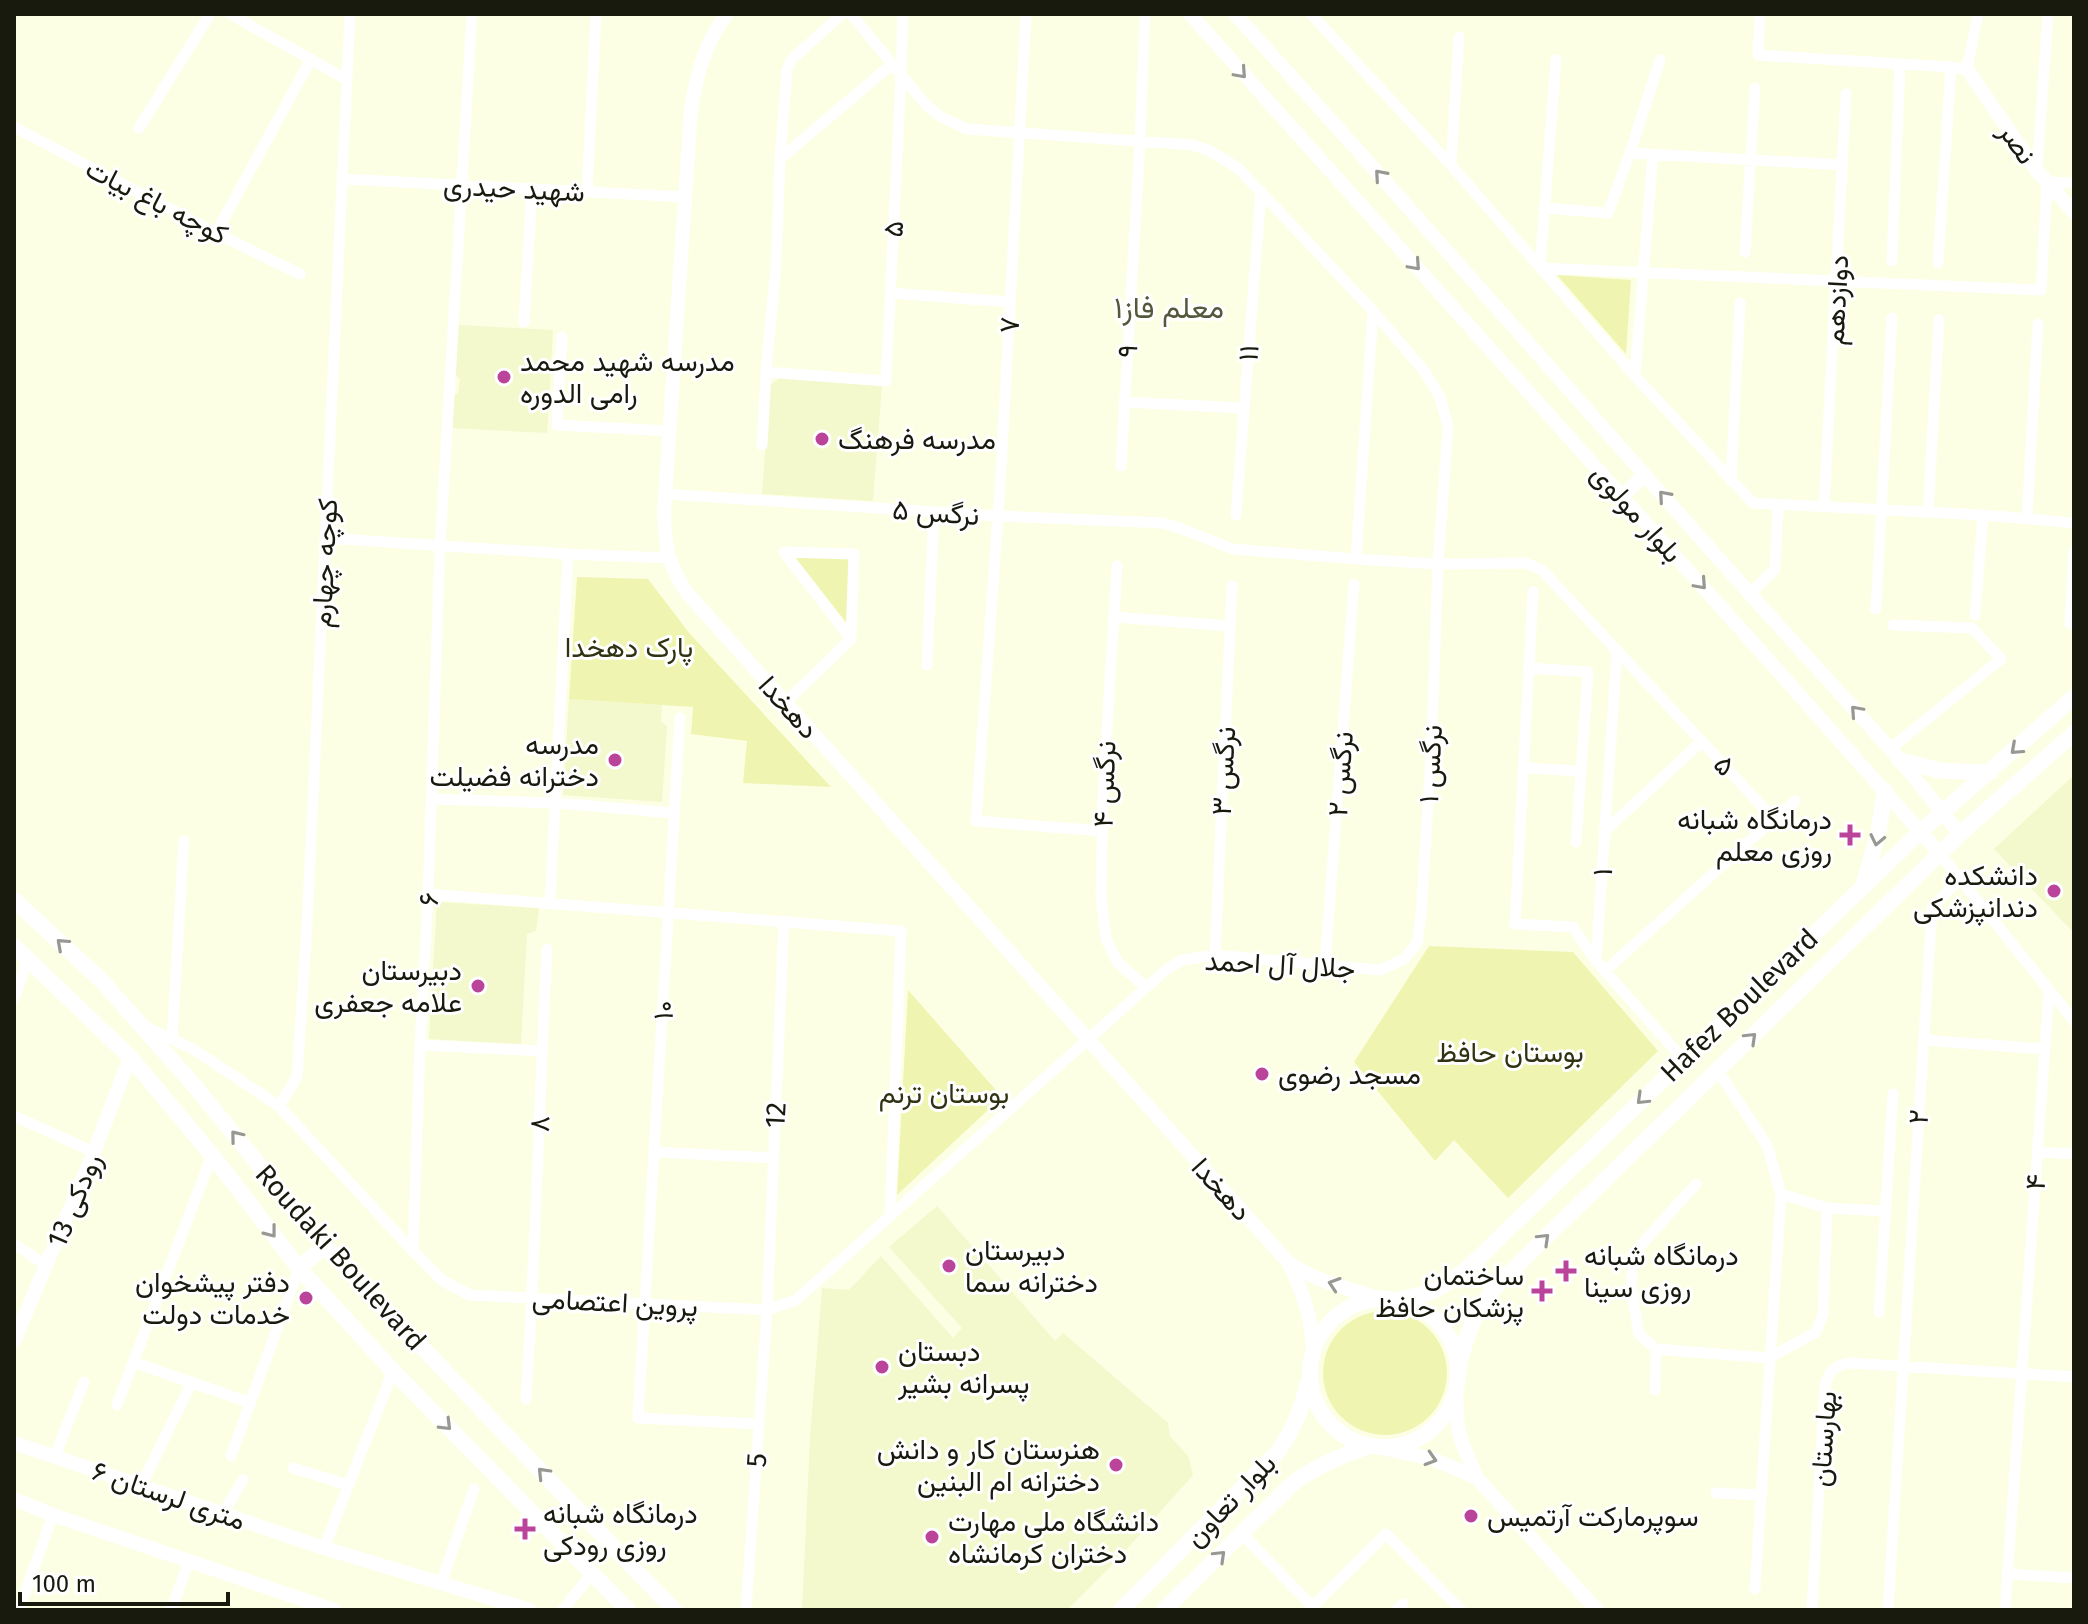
<svg xmlns="http://www.w3.org/2000/svg" width="2088" height="1624" font-family="'Fira Sans',Vazirmatn,sans-serif">
  <rect width="100%" height="100%" fill="#fcffe3"/>
  <!-- built -->
  <path fill="#f4f8cd" d="M457 325 553 330 547 433 451 428 453 396 458 393 460 379 455 374Z
    M781 377 882 384 873 501 762 494 770 385Z
    M569 699 662 705 661 722 667 726 662 802 563 795Z
    M2074 775V933L1994 849Z
    M437 902 539 908 536 931 527 934 521 1044 429 1039Z
    M937 1206 1055 1341 1063 1333 1168 1423 1170 1436 1188 1456 1193 1475 1119 1558 1067 1610H802L810 1439 822 1288 849 1290 881 1256 953 1338 962 1328 889 1247Z"/>
  <!-- green -->
  <path fill="#eff5b1" d="M1557 275 1631 280 1626 354Z
    M795 557 848 558V625Z
    M577 577 648 579 690 634 831 787 743 783 747 741 691 734 693 707 569 699Z
    M1429 946 1573 952 1658 1051 1508 1198 1454 1140 1435 1161 1354 1062Z
    M908 990 1002 1097 897 1195Z
    M1323 1373a62 62 0 1 1 124 0a62 62 0 1 1-124 0Z"/>
  <g fill="none" stroke-linecap="round" stroke-linejoin="round">
    <!-- minor -->
    <path stroke="#fff" stroke-width="11" d="M230 14 346 79
      M1026 14 1000 488 976 821 1102 831
      M1311 14 1451 165 1635 376 1753 503 1983 515 2074 523
      M1760 14 1758 55 1951 67 1967 69 1978 14
      M1556 60 1540 268 2041 290 2047 182 2074 183
      M14 127 216 233 300 274
      M139 128 210 14
      M1630 153 1843 165
      M780 159 892 64
      M1451 165 1459 37
      M2037 171 2048 14
      M343 179 685 197
      M587 192 596 14
      M1545 208 1608 213 1630 153 1660 60
      M216 233 311 59
      M1745 252 1755 88
      M1892 261 1900 64
      M1938 263 1951 67
      M890 293 1010 302
      M524 322 532 189
      M562 337 557 425 670 431
      M766 372 886 381 901 77 903 14
      M1635 376 1653 154
      M1124 402 1243 408
      M762 445 766 372 776 265 780 159 787 70 791 60 842 14
      M1121 466 1140 141 1145 14
      M1731 481 1740 303
      M665 494 998 516 1163 523 1182 529 1233 549 1356 559 1438 564 1526 563 1542 570 1774 819 1605 971
      M1824 506 1846 94
      M1928 512 1939 320
      M1236 515 1261 191
      M2027 518 2038 324
      M325 538 568 554 668 558
      M1356 559 1373 311
      M1117 566 1103 796 1101 895 1106 939 1118 963 1146 987
      M1533 592 1515 924 1573 927 1596 961 1683 1059
      M1750 594 1775 569 1778 505
      M1876 609 1892 318
      M1975 615 1983 515
      M1113 617 1230 626
      M2070 624 2074 552
      M927 665 934 512
      M1529 668 1588 672 1576 842
      M785 703 851 639 854 554 784 552 851 639
      M680 718 638 1418 759 1424
      M1890 749 2001 659 1972 628 1893 625
      M1524 768 1581 771
      M432 799 555 803 675 813
      M1774 819 1795 801
      M1604 832 1702 741
      M1940 854 2074 1021
      M428 894 901 931 890 1215
      M550 903 568 554
      M1215 955 1232 586
      M1596 961 1617 652
      M1325 964 1354 584
      M14 999 28 959
      M146 1027 193 1049 279 1106 413 1251 443 1281 470 1295 767 1310 796 1300 1167 969 1182 960 1215 955 1380 970 1404 959 1417 943 1421 915 1431 758 1438 564 1448 427 1440 397 1425 372 1373 311 1238 168 1208 150 1192 145 967 129 941 117 926 105 851 14
      M172 1039 184 841
      M1923 1040 2044 1049
      M420 1045 542 1051
      M1718 1071 1767 1145 1781 1194 1755 1589
      M279 1106 297 1077 307 926 350 14
      M14 1116 94 1152
      M655 1152 774 1158
      M2037 1152 2074 1154
      M1781 1194 1827 1208 1885 1211
      M14 1244 46 1265
      M413 1251 420 1045 428 894 440 547 472 14
      M1879 1312 1893 1094
      M1656 1349 1769 1358 1816 1332 1823 1314 1827 1208
      M133 1362 251 1403
      M1655 1390 1656 1349 1639 1334 1631 1288 1633 1254 1696 1184
      M526 1399C536 1249 539 1099 547 949
      M117 1405 212 1155
      M55 1456 84 1382
      M231 1456 299 1268
      M293 1468 348 1485
      M141 1486 192 1382
      M1716 1493 1762 1495
      M223 1513 243 1480
      M1242 1534 1316 1610
      M324 1548 393 1371
      M2007 1574 2074 1578
      M441 1583 474 1489
      M19 1610 53 1515
      M171 1610 189 1561
      M563 1610 592 1573
      M746 1610 767 1310 784 921
      M1309 1610 1386 1534 1461 1610
      M1397 1610 1403 1604
      M1812 1610 1825 1386C1828 1372 1835 1365 1850 1363L2074 1377
      M1888 1610 1932 908 1959 879
      M2005 1610 2049 990"/>
    <!-- tertiary -->
    <path stroke="#fff" stroke-width="14" d="M727 14C705 42 697 74 691 109L664 512C665 547 668 566 688 594L1288 1262C1316 1282 1350 1289 1383 1299
      M1190 14 1771 663 1940 854
      M1235 14 1353 145 1750 594 1895 754 1960 834
      M1967 69 2037 171 2074 212
      M1622 496 1645 475
      M1288 1262C1303 1291 1312 1318 1313 1351
      M14 1341 94 1152 130 1057
      M1456 1393 1458 1428 1463 1445 1477 1478 1597 1610
      M14 1443 324 1548 530 1610
      M1382 1448 1433 1459 1477 1478
      M14 1499 53 1515 334 1610"/>
    <!-- secondary -->
    <path stroke="#fff" stroke-width="16" d="M1899 760 1942 771 1991 772
      M1864 883 1878 834 1885 791
      M14 900 101 980 193 1084 325 1246 674 1610
      M14 946 130 1057 212 1155 299 1268 393 1371 628 1610
      M299 1268 325 1246
      M1310 1373a74 74 0 1 1 148 0a74 74 0 1 1-148 0Z
      M1398 1300 1431 1292 1446 1284 1467 1269 1920 832 2074 697
      M1458 1371C1465 1337 1474 1311 1497 1285L1960 834 2074 733
      M1121 1610 1276 1454C1293 1431 1302 1410 1308 1382
      M1164 1610 1292 1484C1316 1466 1341 1456 1369 1446"/>
  </g>
  <!-- one-way arrows -->
  <defs><path id="oneway-chevron" d="M-2-3.5L2.5 0L-2 3.5" fill="none" stroke-width="1.6" stroke-linecap="round" stroke-linejoin="round" transform="scale(2)"/></defs>
  <g stroke="#989893">
    <use href="#oneway-chevron" transform="translate(1241 73) rotate(48)"/>
    <use href="#oneway-chevron" transform="translate(1380 175) rotate(-131)"/>
    <use href="#oneway-chevron" transform="translate(1415 265) rotate(48)"/>
    <use href="#oneway-chevron" transform="translate(1664 496) rotate(-131)"/>
    <use href="#oneway-chevron" transform="translate(1701 584) rotate(48)"/>
    <use href="#oneway-chevron" transform="translate(1856 711) rotate(-132)"/>
    <use href="#oneway-chevron" transform="translate(2016 749) rotate(138)"/>
    <use href="#oneway-chevron" transform="translate(1877 840) rotate(102)"/>
    <use href="#oneway-chevron" transform="translate(62 944) rotate(-138)"/>
    <use href="#oneway-chevron" transform="translate(1751 1038) rotate(-44)"/>
    <use href="#oneway-chevron" transform="translate(1642 1099) rotate(136)"/>
    <use href="#oneway-chevron" transform="translate(236 1136) rotate(-129)"/>
    <use href="#oneway-chevron" transform="translate(271 1232) rotate(52)"/>
    <use href="#oneway-chevron" transform="translate(1544 1239) rotate(-44)"/>
    <use href="#oneway-chevron" transform="translate(1334 1284) rotate(-162)"/>
    <use href="#oneway-chevron" transform="translate(446 1425) rotate(45)"/>
    <use href="#oneway-chevron" transform="translate(1431 1459) rotate(17)"/>
    <use href="#oneway-chevron" transform="translate(543 1473) rotate(-134)"/>
    <use href="#oneway-chevron" transform="translate(1220 1556) rotate(-44)"/>
  </g>
  <!-- markers -->
  <g fill="#bb449b" stroke="#fff" stroke-width="3">
    <circle cx="504" cy="377" r="8"/>
    <circle cx="822" cy="439" r="8"/>
    <circle cx="615" cy="760" r="8"/>
    <path d="M1846 823h8v8h8v8h-8v8h-8v-8h-8v-8h8z"/>
    <circle cx="2054" cy="891" r="8"/>
    <circle cx="478" cy="986" r="8"/>
    <circle cx="1262" cy="1074" r="8"/>
    <circle cx="949" cy="1266" r="8"/>
    <path d="M1562 1259h8v8h8v8h-8v8h-8v-8h-8v-8h8z"/>
    <path d="M1538 1279h8v8h8v8h-8v8h-8v-8h-8v-8h8z"/>
    <circle cx="306" cy="1298" r="8"/>
    <circle cx="882" cy="1367" r="8"/>
    <circle cx="1116" cy="1465" r="8"/>
    <circle cx="1471" cy="1516" r="8"/>
    <path d="M521 1517h8v8h8v8h-8v8h-8v-8h-8v-8h8z"/>
    <circle cx="932" cy="1537" r="8"/>
  </g>
  <g text-anchor="middle" stroke-width="6" stroke-linejoin="round" paint-order="stroke">
    <!-- street labels -->
    <g font-size="28" fill="#191a0e" stroke="#fff">
      <text transform="translate(2018 143) rotate(55)" y="10">نصر</text>
      <text transform="translate(514 188) rotate(3)" y="10">شهید حیدری</text>
      <text transform="translate(157 201) rotate(27)" y="10">کوچه باغ بیات</text>
      <text transform="translate(893 229) rotate(-87)" y="10">۵</text>
      <text transform="translate(1836 300) rotate(-87)" y="10">دوازدهم</text>
      <text transform="translate(1009 325) rotate(-87)" y="10">۷</text>
      <text transform="translate(1127 351) rotate(-86)" y="10">۹</text>
      <text transform="translate(1248 353) rotate(-85)" y="10">۱۱</text>
      <text transform="translate(936 512) rotate(4)" y="10">نرگس ۵</text>
      <text transform="translate(1637 513) rotate(48)" y="10">بلوار مولوی</text>
      <text transform="translate(324 563) rotate(-87)" y="10">کوچه چهارم</text>
      <text transform="translate(789 707) rotate(48)" y="10">دهخدا</text>
      <text transform="translate(1430 764) rotate(-87)" y="10">نرگس ۱</text>
      <text transform="translate(1725 765) rotate(47)" y="10">۵</text>
      <text transform="translate(1223 771) rotate(-87)" y="10">نرگس ۳</text>
      <text transform="translate(1340 774) rotate(-86)" y="10">نرگس ۲</text>
      <text transform="translate(1104 784) rotate(-88)" y="10">نرگس ۴</text>
      <text transform="translate(1602 872) rotate(-86)" y="10">۱</text>
      <text transform="translate(428 899) rotate(-87)" y="10">۶</text>
      <text transform="translate(1280 964) rotate(3)" y="10">جلال آل احمد</text>
      <text transform="translate(1739 1005) rotate(-44)" y="10">Hafez Boulevard</text>
      <text transform="translate(663 1010) rotate(-87)" y="10">۱۰</text>
      <text transform="translate(775 1115) rotate(-87)" y="10">12</text>
      <text transform="translate(1918 1117) rotate(-87)" y="10">۲</text>
      <text transform="translate(539 1124) rotate(-88)" y="10">۸</text>
      <text transform="translate(2035 1182) rotate(-86)" y="10">۴</text>
      <text transform="translate(1222 1189) rotate(48)" y="10">دهخدا</text>
      <text transform="translate(74 1200) rotate(-67)" y="10">رودکی 13</text>
      <text transform="translate(341 1257) rotate(48)" y="10">Roudaki Boulevard</text>
      <text transform="translate(615 1302) rotate(3)" y="10">پروین اعتصامی</text>
      <text transform="translate(1823 1439) rotate(-86)" y="10">بهارستان</text>
      <text transform="translate(756 1460) rotate(-86)" y="10">5</text>
      <text transform="translate(169 1495) rotate(19)" y="10">۶ متری لرستان</text>
      <text transform="translate(1230 1500) rotate(-46)" y="10">بلوار تعاون</text>
    </g>
    <!-- poi labels -->
    <g font-size="28" fill="#191a0e" stroke="#fff" text-anchor="start">
      <text x="520" y="371">مدرسه شهید محمد<tspan x="520" dy="32">رامی الدوره</tspan></text>
      <text x="838" y="449">مدرسه فرهنگ</text>
      <text x="599" y="754" text-anchor="end">مدرسه<tspan x="599" dy="32">دخترانه فضيلت</tspan></text>
      <text x="1832" y="829" text-anchor="end">درمانگاه شبانه<tspan x="1832" dy="32">روزی معلم</tspan></text>
      <text x="2038" y="885" text-anchor="end">دانشکده<tspan x="2038" dy="32">دندانپزشکی</tspan></text>
      <text x="462" y="980" text-anchor="end">دبیرستان<tspan x="462" dy="32">علامه جعفری</tspan></text>
      <text x="1278" y="1084">مسجد رضوی</text>
      <text x="965" y="1260">دبیرستان<tspan x="965" dy="32">دخترانه سما</tspan></text>
      <text x="1584" y="1265">درمانگاه شبانه<tspan x="1584" dy="32">روزی سینا</tspan></text>
      <text x="1524" y="1285" text-anchor="end">ساختمان<tspan x="1524" dy="32">پزشکان حافظ</tspan></text>
      <text x="290" y="1292" text-anchor="end">دفتر پیشخوان<tspan x="290" dy="32">خدمات دولت</tspan></text>
      <text x="898" y="1361">دبستان<tspan x="898" dy="32">پسرانه بشير</tspan></text>
      <text x="1100" y="1459" text-anchor="end">هنرستان کار و دانش<tspan x="1100" dy="32">دخترانه ام البنین</tspan></text>
      <text x="543" y="1523">درمانگاه شبانه<tspan x="543" dy="32">روزی رودکی</tspan></text>
      <text x="1487" y="1526">سوپرمارکت آرتمیس</text>
      <text x="948" y="1531">دانشگاه ملی مهارت<tspan x="948" dy="32">دختران کرمانشاه</tspan></text>
    </g>
    <!-- park labels -->
    <g font-size="28" fill="#303212" stroke="#fff">
      <text x="629" y="657">پارک دهخدا</text>
      <text x="1510" y="1062">بوستان حافظ</text>
      <text x="944" y="1103">بوستان ترنم</text>
    </g>
    <!-- neighbourhood labels -->
    <g font-size="30" fill="#55583a" stroke="#fff">
      <text x="1169" y="318">معلم فاز۱</text>
    </g>
  </g>
  <!-- border -->
  <rect width="2088" height="1624" fill="none" stroke="#191a0e" stroke-width="32"/>
  <!-- scale -->
  <path d="M20 1592v12h208v-12" fill="none" stroke="#191a0e" stroke-width="4"/>
  <text x="32" y="1592" font-size="24" fill="#191a0e" stroke="#ffffff" stroke-width="6" paint-order="stroke">100 m</text>
</svg>
